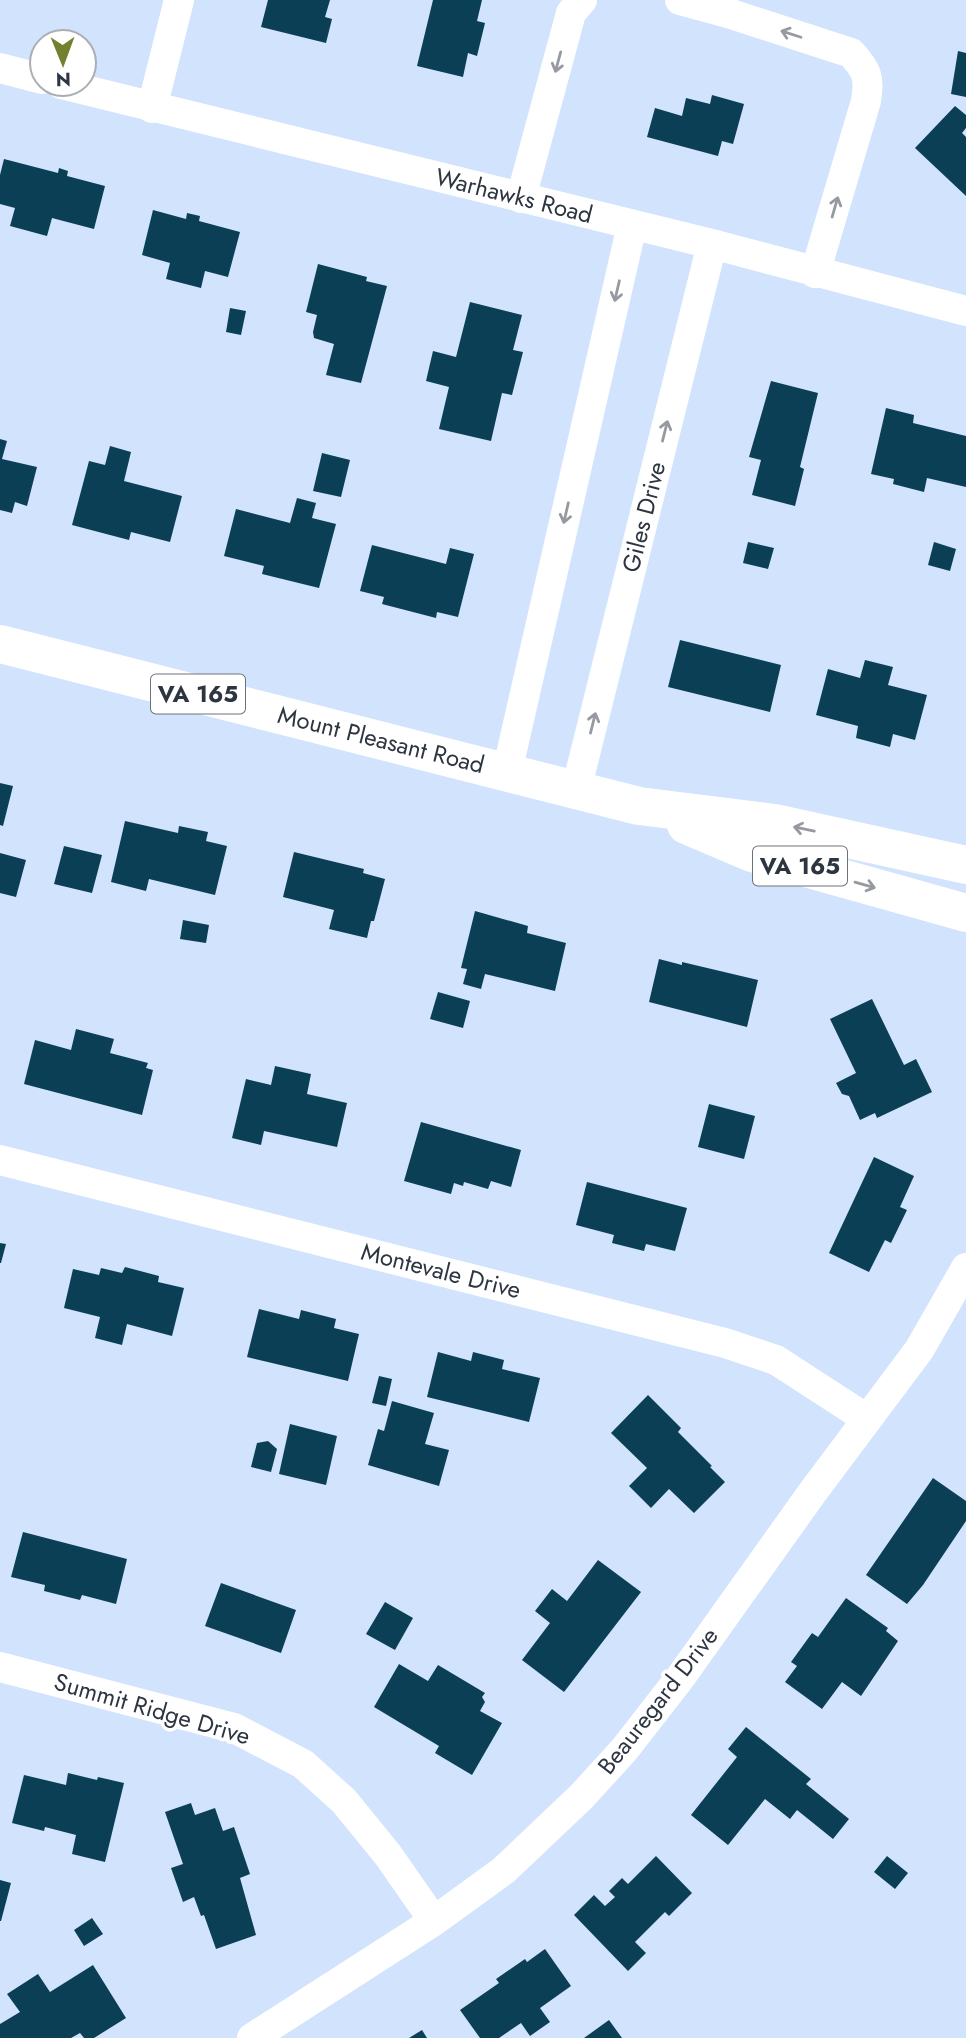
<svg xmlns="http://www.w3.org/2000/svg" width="966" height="2038" font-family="Jost,sans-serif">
  <rect width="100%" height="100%" fill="#d2e3fd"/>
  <!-- building -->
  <path fill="#0b3f55" d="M268 0H330L325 17 332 19 326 43 261 27Z
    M433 0H482L477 21 485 23 477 56 468 53 463 77 417 66Z
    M958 51 966 53V97L951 94Z
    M712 95 744 104 733 144 722 141 718 156 647 137 655 108 682 116 686 98 710 104Z
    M955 106 966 115V128L962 133 966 137V196L915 148Z
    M4 159 58 173 59 168 68 171 67 176 105 186 94 229 52 218 47 236 10 226 15 208 0 204V175Z
    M153 210 186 219 187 213 200 216 199 221 240 232 228 277 205 271 201 288 166 279 170 263 142 255Z
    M318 264 367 277 366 281 387 286 361 383 326 375 334 344 314 338 313 332 317 315 306 312Z
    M470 302 522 315 513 350 523 352 512 395 502 393 491 441 439 429 449 387 426 381 433 351 456 357Z
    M230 308 246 311 241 335 226 332Z
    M771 381 818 393 800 467 804 469 795 506 752 495 761 460 749 457Z
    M886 408 914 415 913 423 966 436V487L927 478 924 492 893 484 894 479 871 474Z
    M0 439 7 441 2 459 37 467 27 506 15 502 12 513 0 510Z
    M110 446 131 452 124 481 182 496 170 542 131 532 129 540 72 525 89 461 105 465Z
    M322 453 350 460 341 497 313 491Z
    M297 498 316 503 312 518 336 524 319 588 262 574 264 566 224 556 236 509 290 523Z
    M748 542 774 548 768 569 743 563Z
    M934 542 956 549 950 571 928 565Z
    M372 545 446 564 450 548 474 554 458 617 437 612 436 618 382 604 384 597 360 591Z
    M680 640 781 665 770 712 668 687Z
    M865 660 893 667 888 685 927 695 915 740 893 734 890 747 856 738 858 726 816 715 828 669 860 678Z
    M0 783 13 786 3 826 0 825Z
    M125 821 178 833 179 826 208 832 206 841 227 846 215 895 149 879 146 891 111 882Z
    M64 846 102 855 92 893 54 884Z
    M294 852 364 869 363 873 385 879 374 921H371L367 938 329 929 334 910 283 897Z
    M0 853 26 860 16 897 0 893Z
    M475 911 528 926 527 933 566 943 555 991 485 974 481 989 463 984 467 969 461 968Z
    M183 920 209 925 206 943 180 939Z
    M659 959 682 965V962L758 980 747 1027 649 1002Z
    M438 992 470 1001 463 1028 430 1019Z
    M872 999 904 1065 916 1059 932 1092 877 1118 875 1113 860 1120 849 1096 842 1094 836 1083 856 1073 830 1019Z
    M76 1029 114 1039 110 1053 148 1063 146 1068 153 1070 142 1115 24 1084 35 1040 71 1050Z
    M275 1066 311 1074 307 1094 347 1103 337 1147 264 1131 261 1145 232 1138 246 1079 271 1085Z
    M709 1104 755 1116 744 1159 698 1147Z
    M421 1122 521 1150 511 1187 491 1181 488 1189 464 1182 463 1186 454 1183 451 1194 404 1181Z
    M874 1157 914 1176 900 1207 907 1210 891 1243 885 1240 869 1272 829 1253Z
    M587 1182 687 1208 675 1251 646 1244 644 1251 612 1243 614 1235 576 1225Z
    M0 1243 6 1244 1 1263H0Z
    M125 1267 159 1276 158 1282 184 1288 172 1336 127 1324 122 1345 95 1338 100 1317 64 1308 73 1269 99 1275 101 1268 122 1273Z
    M259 1309 299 1319 301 1310 336 1319 334 1328 359 1334 348 1381 247 1357Z
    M438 1352 471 1361 473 1352 504 1360 502 1369 540 1378 529 1422 427 1397Z
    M379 1376 392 1379 386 1406 372 1403Z
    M648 1395 681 1428 678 1432 712 1466 710 1467 725 1482 694 1513 669 1489 651 1508 629 1486 647 1468 611 1433Z
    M392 1401 434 1413 425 1444 449 1450 439 1486 368 1465 378 1429 384 1431Z
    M290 1424 337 1436 326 1485 279 1474Z
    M268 1441 277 1449 271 1472 251 1467 257 1443Z
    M933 1478 966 1501V1521L923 1585 907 1604 866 1575Z
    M23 1532 127 1559 116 1604 82 1595 80 1600 44 1591 45 1585 11 1577Z
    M598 1560 641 1592 564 1692 522 1660 550 1623 535 1611 552 1589 567 1601Z
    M221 1583 296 1610 281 1653 205 1626Z
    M846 1598 888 1628 886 1631 898 1641 861 1696 842 1682 822 1709 785 1682 797 1666 791 1662 812 1633 818 1637Z
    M385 1602 413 1618 395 1650 366 1634Z
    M399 1664 428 1681 438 1665 485 1693 482 1697 485 1702 480 1711 502 1723 472 1775 435 1753 439 1746 374 1707Z
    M746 1727 811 1779 806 1784 849 1819 833 1839 797 1810 790 1819 765 1799 728 1845 691 1815 737 1757 728 1749Z
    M68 1773 97 1780 98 1777 124 1783 105 1862 72 1854 76 1835 45 1827 44 1831 12 1823 24 1775 66 1785Z
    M191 1803 195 1815 215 1808 223 1831 234 1827 250 1874 240 1878 256 1935 216 1949 204 1915 201 1916 194 1897 183 1902 171 1868 183 1864 165 1812Z
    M656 1856 692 1893 669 1916 665 1912 635 1942 646 1953 628 1971 574 1915 594 1895 605 1906 615 1897 609 1891 622 1878 628 1884Z
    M887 1856 908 1873 895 1889 874 1872Z
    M0 1880 11 1883 1 1921H0Z
    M92 1918 103 1934 84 1946 74 1930Z
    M545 1949 571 1986 540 2008 550 2022 530 2036 521 2023 499 2038H480L460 2010 499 1983 496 1979 525 1959 527 1962Z
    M93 1965 126 2018 94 2038H84L80 2033 71 2038H0V2024L20 2012 7 1994 38 1974 50 1992Z
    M609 2020 622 2038H584Z
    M422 2030 427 2038H409Z"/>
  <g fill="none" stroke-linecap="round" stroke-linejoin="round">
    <!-- street -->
    <path stroke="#fff" stroke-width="30" d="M680 0 728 13 851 53C867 70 870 78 866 101L815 273
      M0 68 42 79
      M61 84 712 244 966 311
      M152 108 179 0
      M521 198 571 13 582 0
      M507 772 632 225
      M576 790 712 244
      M0 1160 725 1343 776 1360 867 1419
      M0 1667 234 1728 303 1764 344 1801 388 1855 434 1921
      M252 2038 434 1921 504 1870 581 1797 624 1750 680 1678 812 1493 919 1350 966 1268"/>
    <!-- highway -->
    <path stroke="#fff" stroke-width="38" d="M0 644 639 806 775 823 966 865
      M686 825 752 853 966 913"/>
  </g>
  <!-- one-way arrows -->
  <defs><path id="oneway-shaft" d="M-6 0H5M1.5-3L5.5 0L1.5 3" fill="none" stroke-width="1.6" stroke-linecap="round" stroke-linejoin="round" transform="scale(1.75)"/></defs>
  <g stroke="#969aa0">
    <use href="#oneway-shaft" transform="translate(791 34) rotate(-162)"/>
    <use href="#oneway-shaft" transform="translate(558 62) rotate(105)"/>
    <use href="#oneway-shaft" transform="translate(835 207) rotate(-74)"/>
    <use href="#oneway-shaft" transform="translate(617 291) rotate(103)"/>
    <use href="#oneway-shaft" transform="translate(665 431) rotate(-76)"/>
    <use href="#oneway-shaft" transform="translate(566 513) rotate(103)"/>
    <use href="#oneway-shaft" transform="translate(593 723) rotate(-76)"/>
    <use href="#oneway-shaft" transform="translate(804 829) rotate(-168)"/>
    <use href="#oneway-shaft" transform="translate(865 885) rotate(16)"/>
  </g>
  <g text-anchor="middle" stroke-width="7" stroke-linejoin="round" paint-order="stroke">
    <!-- shield labels -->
    <g fill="#fff" stroke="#6c727a" stroke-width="2">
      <rect x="151" y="674.5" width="94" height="39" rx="5"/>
      <rect x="753" y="846.5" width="94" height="39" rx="5"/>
    </g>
    <g font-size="23" font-weight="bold" fill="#2d3541">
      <text x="198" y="702">VA 165</text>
      <text x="800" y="874">VA 165</text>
    </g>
    <!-- street labels -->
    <g font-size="24" fill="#2d3541" stroke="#fff">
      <text transform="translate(514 196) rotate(14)" y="8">Warhawks Road</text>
      <text transform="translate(644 517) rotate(-76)" y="8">Giles Drive</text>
      <text transform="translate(381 740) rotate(14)" y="8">Mount Pleasant Road</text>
      <text transform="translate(441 1271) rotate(14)" y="8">Montevale Drive</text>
      <text transform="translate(658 1701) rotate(-52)" y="8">Beauregard Drive</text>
      <text transform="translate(152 1709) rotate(16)" y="8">Summit Ridge Drive</text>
    </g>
  </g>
  <!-- north arrow -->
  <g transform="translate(63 63) rotate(179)"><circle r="33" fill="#ffffff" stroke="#abaeb3" stroke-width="2"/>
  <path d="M0-5L12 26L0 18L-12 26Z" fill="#73802d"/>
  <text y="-10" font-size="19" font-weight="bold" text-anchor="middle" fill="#2d3541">N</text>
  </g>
</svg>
